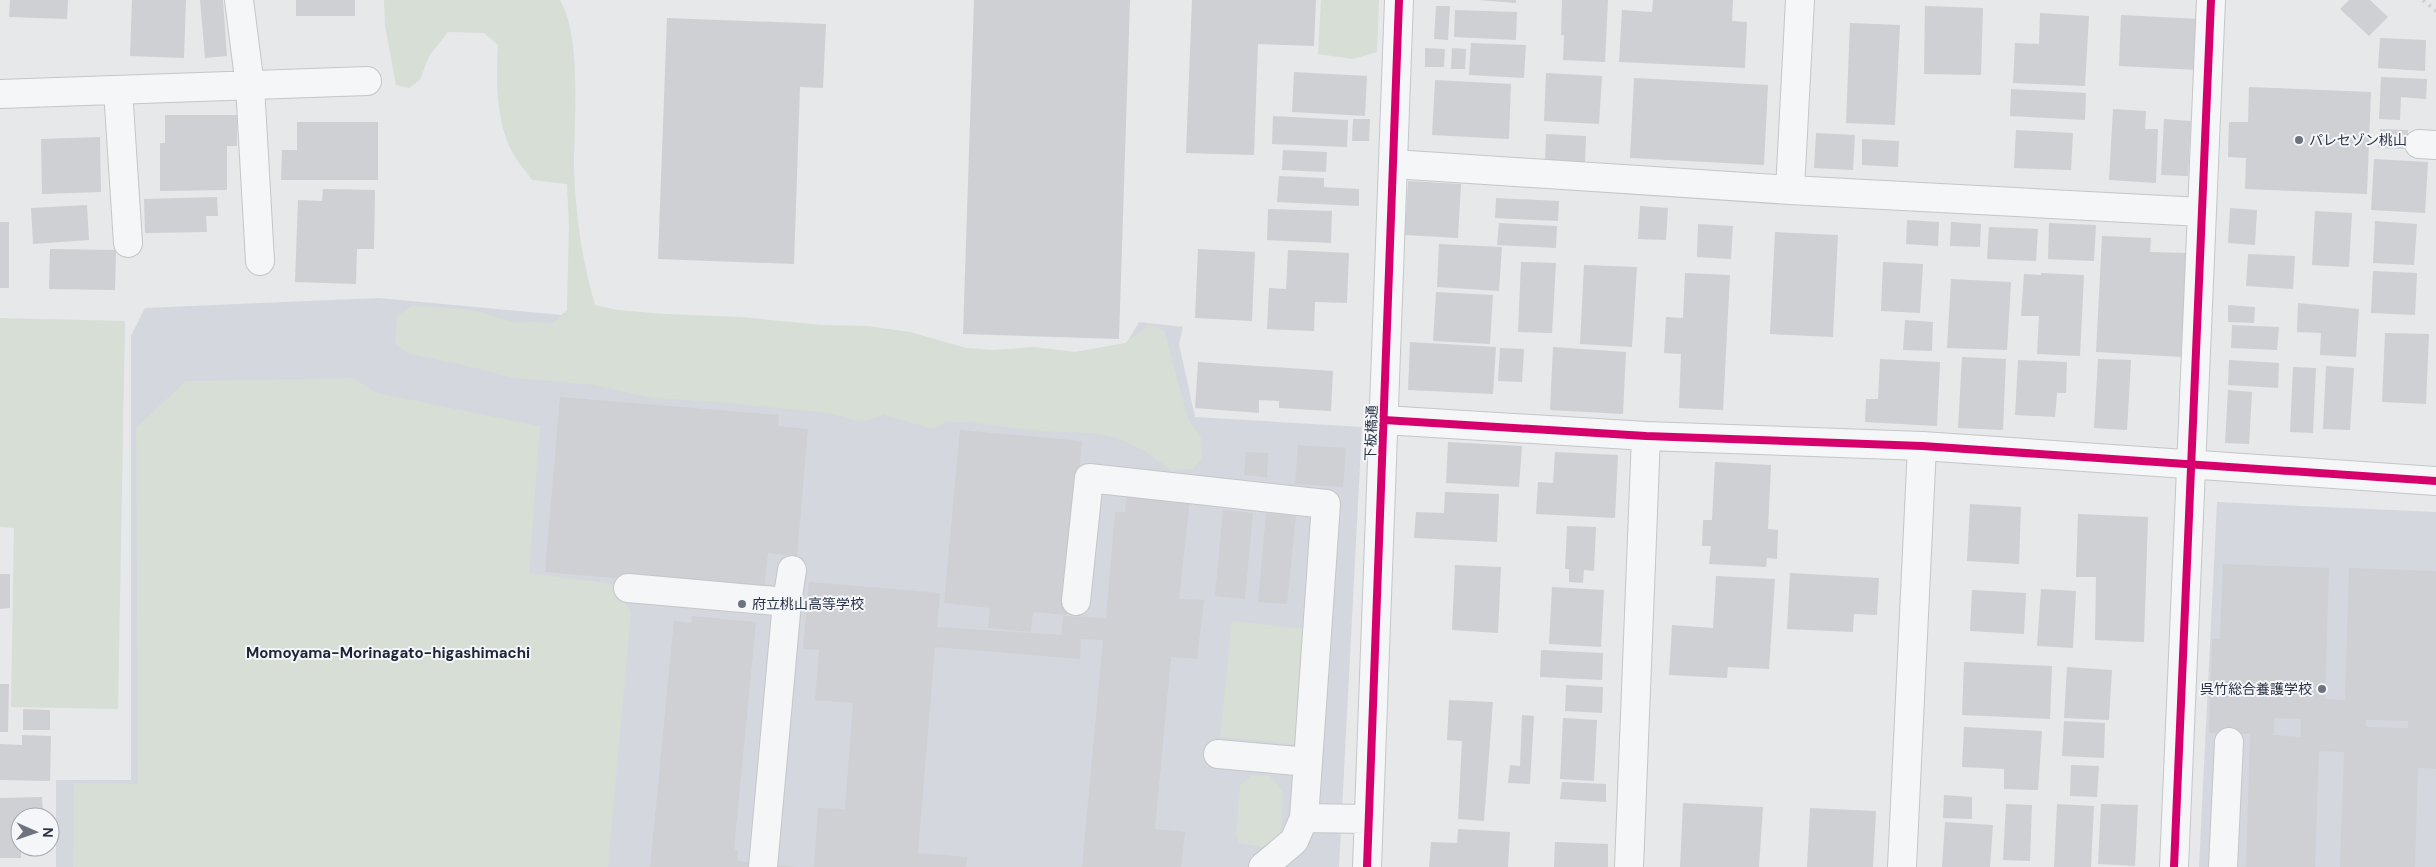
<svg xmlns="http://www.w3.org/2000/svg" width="2436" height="867" font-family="'DM Sans','Noto Sans JP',sans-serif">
  <rect width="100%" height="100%" fill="#e6e8ea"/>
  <!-- built -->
  <path fill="#d4d7dd" d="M379 298 1113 366 1139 322 1183 327 1179 344 1195 417 1362 427 1339 867H56V780H131V336L145 308Z
    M2217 502 2436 512V867H2199Z"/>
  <!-- green -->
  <path fill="#d6ded6" d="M384 0H560C582 38 574 121 574 166 575 212 582 261 595 305L618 310 665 314 740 317 821 325 867 326 910 332 966 348 993 350 1034 347 1075 352 1125 343 1149 325 1164 330 1188 419 1201 438 1202 458 1193 469 1172 471 1145 451 1117 438 1091 433 1039 431 967 422H947L933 429 884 415 861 422 829 413 706 401 652 398 594 385 513 378 464 365 409 354 395 343 397 316 413 305 474 310 510 321 553 323 567 310 569 225 567 184 532 180C525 170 515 159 510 148 496 117 496 79 498 45L484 33 448 32 429 56 420 80 409 88 396 85 385 26Z
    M1321 0H1379L1377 52 1353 59 1318 54Z
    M0 318 125 321 118 709 11 707 14 528 0 527Z
    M353 378 377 393 540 426 529 573 614 584 631 612 608 867H73L74 783 138 784 136 428 186 381Z
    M1232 621 1306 629 1295 744 1220 737Z
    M1252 775 1270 776 1283 792 1281 834 1271 844 1263 847 1239 843 1236 834 1240 785Z"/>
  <!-- building -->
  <path fill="#ced0d3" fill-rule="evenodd" d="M10 0H68L67 19 9 17Z
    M132 0H186L184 58 130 56Z
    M200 0H223L227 56 205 58Z
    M296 0H355V16H296Z
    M974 0H1130L1119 339 963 334Z
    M1192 0H1316L1314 46 1258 44 1254 155 1186 153Z
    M1478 0H1516V3Z
    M1562 0H1608L1605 62 1563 60 1564 35H1561Z
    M1653 0H1733L1732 21 1747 22 1745 68 1619 62 1622 10 1652 12Z
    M2349 0H2370L2388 17 2369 36 2340 9Z
    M1436 6H1450L1448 40 1434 39Z
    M1925 6 1983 8 1981 75 1924 74Z
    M1455 10 1517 12 1516 40 1454 37Z
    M2040 13 2089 16 2085 86 2013 83 2015 43 2039 44Z
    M2121 15 2200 19 2198 70 2119 66Z
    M667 18 826 24 823 88 800 87 794 264 658 259Z
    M1850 23 1900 25 1895 125 1846 123Z
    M2380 38 2426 40 2425 71 2378 68Z
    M1471 43 1526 45 1524 78 1469 75Z
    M1425 48 1445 49 1444 67H1425Z
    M1452 48 1466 49 1465 69H1451Z
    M1294 72 1367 76 1365 116 1292 112Z
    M1546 73 1602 76 1599 124 1544 121Z
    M2381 77 2427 79 2426 99 2401 97 2400 120 2379 119Z
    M1634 78 1768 85 1764 165 1630 158Z
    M1435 80 1511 84 1509 139 1432 135Z
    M2249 87 2371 92 2367 194 2245 189 2246 158 2228 157 2229 122H2248Z
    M2011 89 2086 93 2085 120 2010 116Z
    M2113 109 2146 111 2145 129H2158L2156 183 2109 180Z
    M165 115H237V146H227V190L160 191V143H165Z
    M1273 116 1348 120 1347 147 1272 144Z
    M1353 119H1370L1369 141H1352Z
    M2164 119 2191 121 2188 176 2161 175Z
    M297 122H378V180H281L282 150H297Z
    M2380 129 2408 130V149L2378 148Z
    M2016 130 2073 133 2071 170 2014 168Z
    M1816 133 1855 135 1853 170 1814 168Z
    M1546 134 1586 136 1585 164 1545 162Z
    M100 137 101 192 42 194 41 139Z
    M1862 139 1899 141 1898 167 1862 165Z
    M1283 150 1327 152 1326 172 1282 170Z
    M2374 159 2428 162 2425 213 2371 210Z
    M1279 176 1324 178V187L1359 189V206L1277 202Z
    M1408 181 1461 184 1458 238 1405 235Z
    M323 189 375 190 374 249H357L356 284 295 282 298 200 322 201Z
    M217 197 218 216H206L207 232 145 233 144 199Z
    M1496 198 1559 201 1558 221 1495 218Z
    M87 205 89 240 33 244 31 208Z
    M1640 206 1668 208 1666 240 1638 239Z
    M2230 208 2257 210 2255 245 2228 243Z
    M1268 209 1332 211 1331 243 1267 240Z
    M2315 211 2352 213 2349 267 2312 265Z
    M1907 220 1939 222 1938 246 1906 244Z
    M2375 221 2417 224 2414 265 2373 263Z
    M0 222H9V288H0Z
    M1951 222 1981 224 1980 247 1950 246Z
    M1499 223 1557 226 1556 248 1497 245Z
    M2049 223 2096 225 2094 261 2048 259Z
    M1698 224 1733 226 1731 259 1697 257Z
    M1989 227 2038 229 2036 261 1987 259Z
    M1775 232 1838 235 1833 337 1770 334Z
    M2102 236 2151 238 2150 252 2187 253 2182 357 2096 352Z
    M1439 244 1502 247 1499 291 1437 287Z
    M50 249 116 250 115 290 49 289Z
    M1198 249 1255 252 1252 321 1195 318Z
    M1288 250 1349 253 1347 303 1315 302 1314 331 1267 329 1269 288 1286 289Z
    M2248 254 2295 256 2293 289 2246 286Z
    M1521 262 1556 263 1552 333 1518 332Z
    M1883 262 1923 264 1920 313 1881 311Z
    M1584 265 1637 267 1632 347 1580 344Z
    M2373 271 2417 273 2415 315 2371 313Z
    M1685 273 1730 275 1723 410 1679 408 1681 354 1664 353 1666 317 1683 318Z
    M2041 273 2084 275 2080 356 2037 354 2039 316H2021L2024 274 2041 275Z
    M1951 279 2011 282 2007 350 1947 348Z
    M1436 292 1493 295 1490 344 1433 341Z
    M2298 303 2359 309 2356 357 2320 355 2321 333 2297 332Z
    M2228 305 2255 307 2254 323 2228 322Z
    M1905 320 1933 322 1932 351 1903 350Z
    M2232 325 2279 327 2277 350 2231 348Z
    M2385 333 2429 334 2426 404 2382 402Z
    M1410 342 1496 347 1493 394 1408 390Z
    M1553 347 1626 352 1623 414 1550 410Z
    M1500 348 1524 349 1522 382 1498 381Z
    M1962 357 2006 359 2003 430 1958 428Z
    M1880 359 1940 362 1937 426 1865 422 1866 399H1878Z
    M2098 359 2131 360 2127 430 2094 428Z
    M2018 360 2067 362 2066 393H2057L2055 417 2015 415Z
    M2229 360 2279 363 2278 388 2228 385Z
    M1198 362 1333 371 1331 411 1279 408V401L1259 400V413L1195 408Z
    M2326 366 2354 368 2350 430 2323 429Z
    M2293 367 2316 368 2313 433 2290 432Z
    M2228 390 2252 392 2249 444 2225 443Z
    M560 397 779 415 778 426 808 429 797 556 768 553 764 591 545 572Z
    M960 430 1082 441 1067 615 1033 612 1031 632 988 628 990 608 944 603Z
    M1448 442 1522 446 1519 487 1446 483Z
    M1298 445 1346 448 1343 487 1295 484Z
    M1246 452 1268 453 1267 477 1244 475Z
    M1555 452 1618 455 1615 518 1536 514 1538 482 1553 483Z
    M1715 462 1771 465 1768 529 1778 530 1777 559 1767 558 1766 567 1709 564 1711 546H1702L1703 520H1712Z
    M1445 492 1499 494 1497 542 1414 538 1416 512 1444 513Z
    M1127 494 1190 499 1179 599 1204 600 1197 659 1171 657 1155 829 1185 832 1181 867H1082L1103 640 1081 639 1080 659 935 647 918 853 967 857 966 867H814L818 808 845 809 853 703 815 700 819 650 803 649 809 582 940 593 937 627 1061 635 1063 616 1106 618 1115 512H1125Z
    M1970 504 2021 507 2019 564 1967 561Z
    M1223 510 1253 513 1245 599 1215 596Z
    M1266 513 1296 516 1287 604 1258 602Z
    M2078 514 2148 517 2144 642 2095 640 2096 577H2076Z
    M1567 526 1596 527 1594 571 1584 570 1583 583 1569 582V569H1565Z
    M2223 564 2329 568 2325 699 2345 700 2349 568 2436 571V769L2418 768 2415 867H2340L2344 752 2319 751 2315 867H2246L2250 734 2209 733 2212 639H2220ZM2274 718 2301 719V737L2274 735ZM2366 720 2408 721V728L2366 727Z
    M1455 565 1501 567 1498 633 1452 630Z
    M1790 573 1879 578 1877 615 1854 614 1853 632 1787 629Z
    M0 574H10V608L0 609Z
    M1716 576 1775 579 1769 669 1728 667 1727 678 1669 675 1672 625 1713 628Z
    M1552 587 1604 590 1601 647 1549 644Z
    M2041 589 2076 591 2073 648 2037 646Z
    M1972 590 2026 593 2024 634 1970 631Z
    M692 616 756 622 734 849 738 850 737 861 794 867H650L674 621 691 623Z
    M1541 650 1603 653 1602 680 1540 677Z
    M1964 662 2052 666 2050 719 1962 715Z
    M2067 667 2112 670 2109 720 2064 718Z
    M0 684H9L8 732H0Z
    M1566 685 1603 687 1602 713 1565 711Z
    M1449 700 1493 702 1484 821 1458 819 1462 741 1447 740Z
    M23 709 50 710V730H23Z
    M1522 715 1534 716 1530 784 1508 783 1510 765 1520 766Z
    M1563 718 1597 720 1594 781 1560 779Z
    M2064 721 2105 723 2104 758 2062 756Z
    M1964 727 2042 731 2038 790 2004 789V769L1962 767Z
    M22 735 51 736 50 781 0 780V744L22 745Z
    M2071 765 2099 766 2097 797 2070 796Z
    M1562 782 1606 784V802L1560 799Z
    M1944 795 1972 797V819L1943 818Z
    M42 797 43 817H20L21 858H0V798Z
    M1683 803 1763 807 1759 867H1680Z
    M2006 804 2032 805 2030 861 2003 860Z
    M2057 804 2094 806 2091 867H2054Z
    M2101 804 2138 805 2135 866 2098 864Z
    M1810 808 1876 811 1873 867H1807Z
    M1945 822 1993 825 1990 867H1942Z
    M1458 829 1510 832 1508 867H1429L1431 842 1457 843Z
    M1555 842 1608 844V867H1554Z"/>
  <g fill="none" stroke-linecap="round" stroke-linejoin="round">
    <defs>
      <path id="minor" d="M239 0 250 86 260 261
        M118 90 128 243
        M0 94 367 81
        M2419 144 2436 145
        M1394 164 1790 190 2201 212
        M1790 190 1800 0
        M1384 420 1646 436 1922 446 2436 481
        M628 588 787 602
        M1076 601 1089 478 1326 504 1308 762
        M1218 754 1308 762 1304 818 1294 841 1263 867
        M1304 818 1368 819
        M763 867 787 602 792 570
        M1367 867 1399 0
        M1629 867 1646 436
        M1902 867 1922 446
        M2174 867 2211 0
        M2223 867 2229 742"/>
    </defs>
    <!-- minor casing -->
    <use href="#minor" stroke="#c4c6c8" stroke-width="30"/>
    <!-- minor -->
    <use href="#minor" stroke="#f5f6f7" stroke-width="28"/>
    <!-- rail -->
    <path stroke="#cecfd2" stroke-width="4" stroke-dasharray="2.5 5" stroke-linecap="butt" d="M2423 0 2436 11"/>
    <defs>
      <path id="cycleway" d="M1384 420 1646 436 1922 446 2436 481
        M1367 867 1399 0
        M2174 867 2211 0"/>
    </defs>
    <!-- cycleway casing -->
    <use href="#cycleway" stroke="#f4f6f9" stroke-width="11"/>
    <!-- cycleway -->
    <use href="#cycleway" stroke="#d6006c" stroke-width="8"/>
  </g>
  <!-- markers -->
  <g fill="#6c737f" stroke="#f4f6f9" stroke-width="2">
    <circle cx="2299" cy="140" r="5"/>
    <circle cx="742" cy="604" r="5"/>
    <circle cx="2322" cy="689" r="5"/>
  </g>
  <g text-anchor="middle" stroke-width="4" stroke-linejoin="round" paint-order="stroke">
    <!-- poi labels -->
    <g font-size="14" fill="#2b3445" stroke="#f4f6f9" text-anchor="start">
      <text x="2309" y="145">パレセゾン桃山</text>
      <text x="752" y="609">府立桃山高等学校</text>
      <text x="2312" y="694" text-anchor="end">呉竹総合養護学校</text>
    </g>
    <!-- street labels -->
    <g font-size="14" fill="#2b3445" stroke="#f4f6f9">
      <text transform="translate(1371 433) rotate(-88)" y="5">下板橋通</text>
    </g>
    <!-- neighbourhood labels -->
    <g font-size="15" font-weight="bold" fill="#1d2536" stroke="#f4f6f9">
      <text x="388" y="658">Momoyama-Morinagato-higashimachi</text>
    </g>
  </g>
  <!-- north arrow -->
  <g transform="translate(35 832) rotate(92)"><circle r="24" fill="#f4f6f9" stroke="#a4a8b1"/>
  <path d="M0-4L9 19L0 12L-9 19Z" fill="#6c737f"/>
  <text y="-8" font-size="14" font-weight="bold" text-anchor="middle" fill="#2b3445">N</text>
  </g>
</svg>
